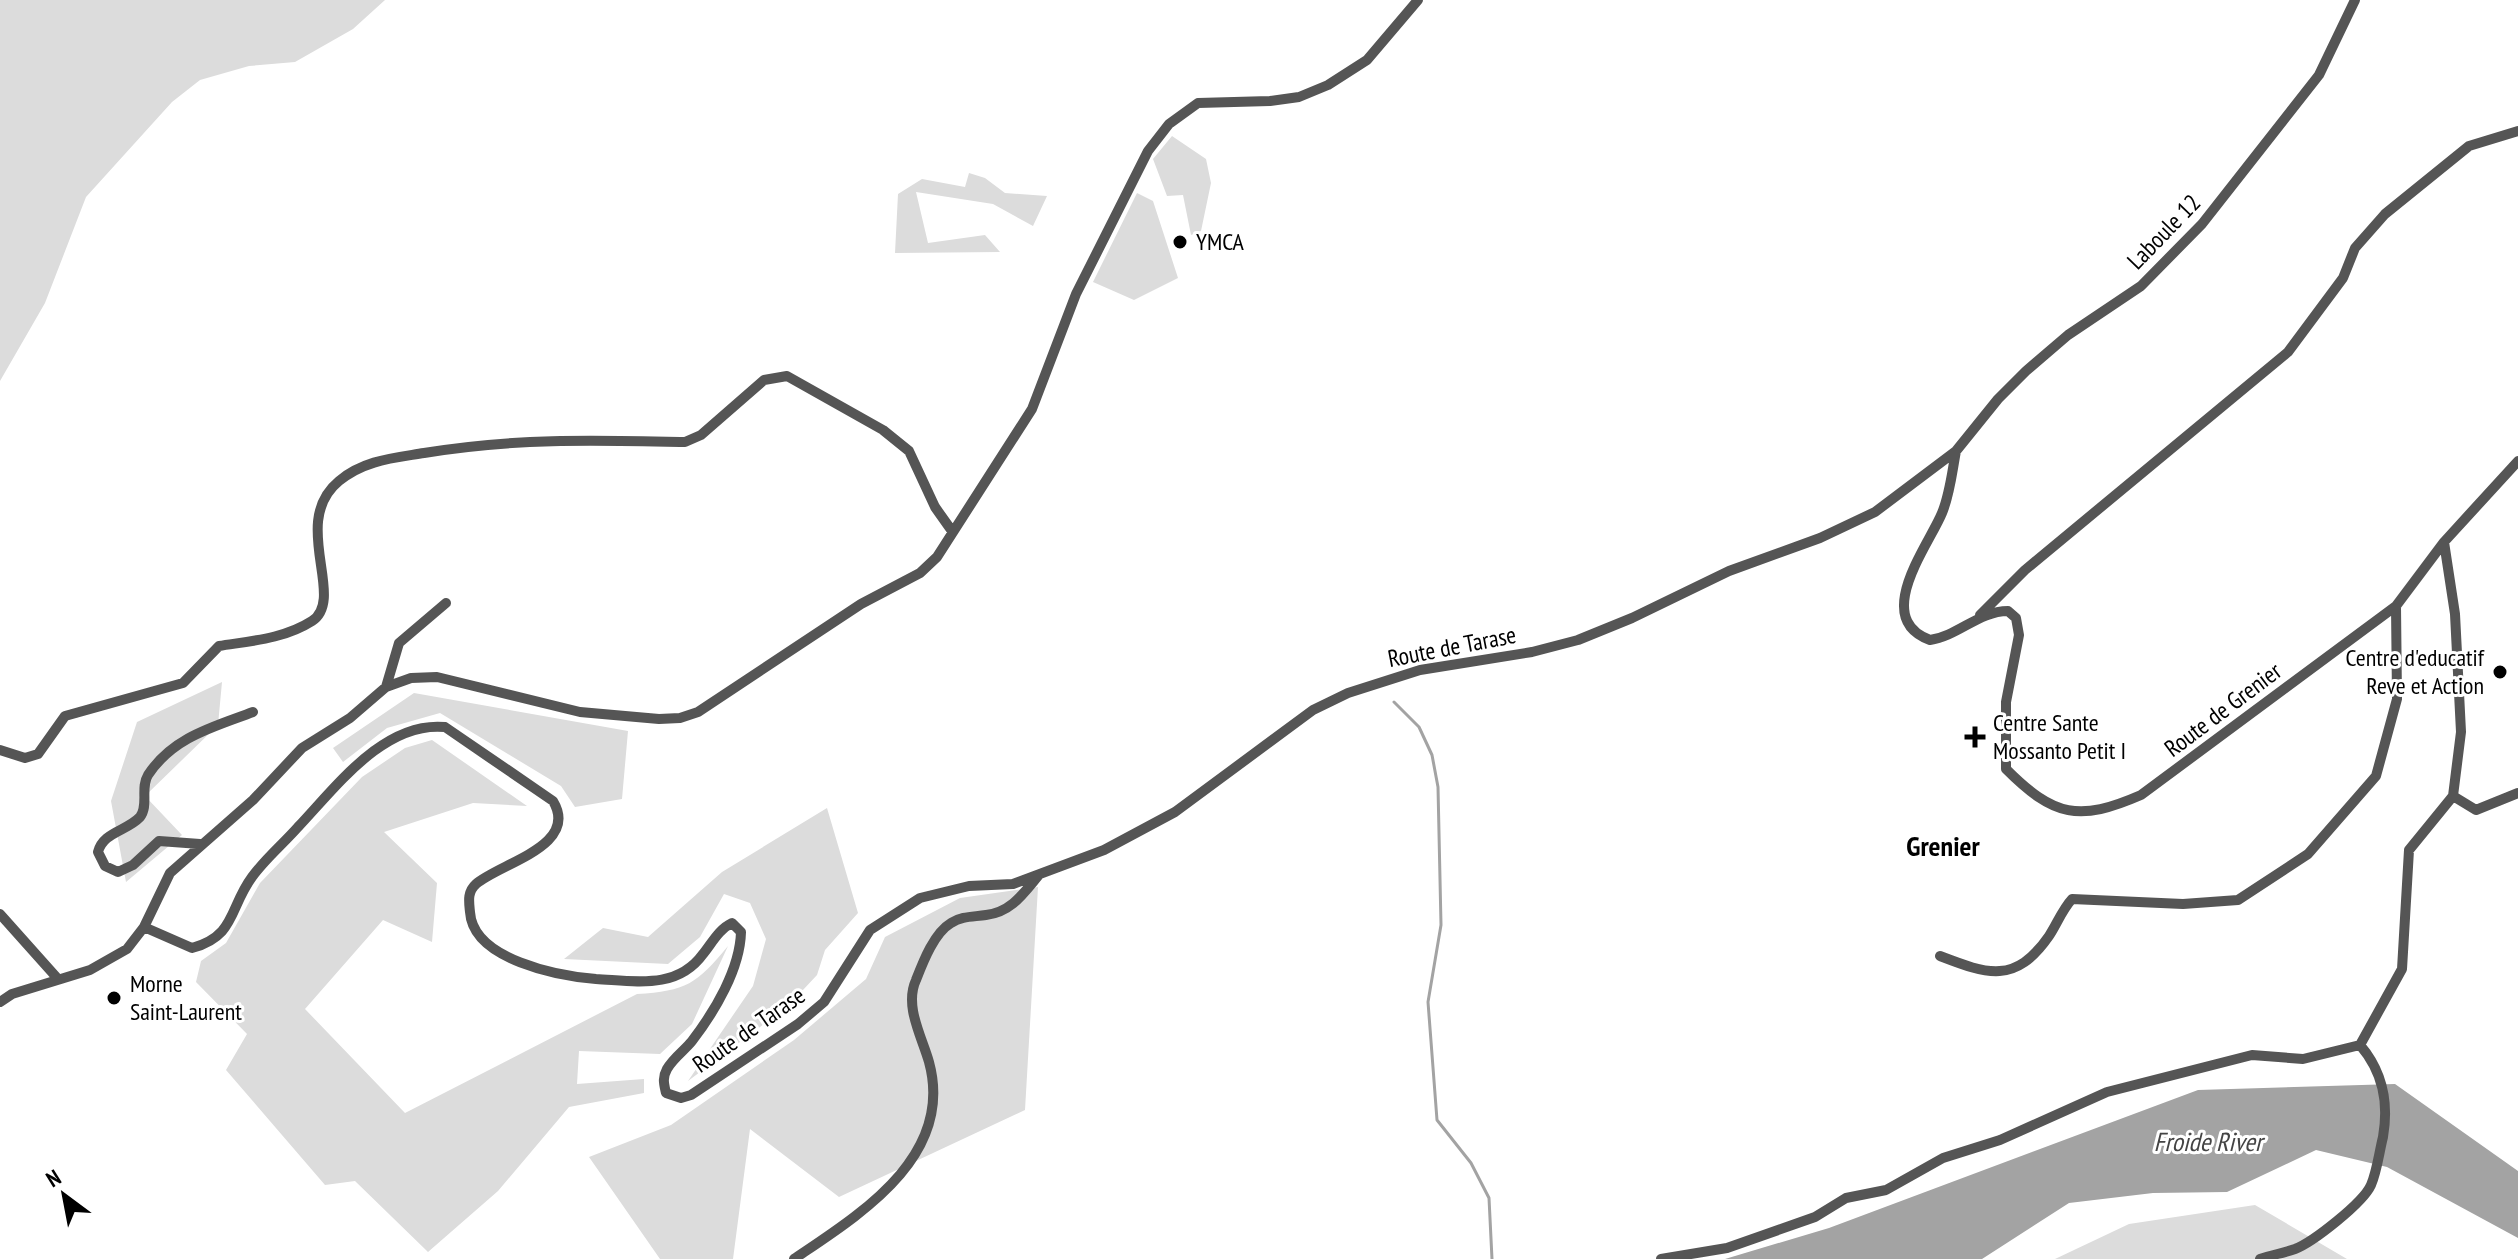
<svg xmlns="http://www.w3.org/2000/svg" width="2518" height="1259" font-family="'PT Sans Narrow',sans-serif">
  <rect width="100%" height="100%" fill="#fff"/>
  <!-- green -->
  <path fill="#dcdcdc" d="M0 0H385L353 29 295 62 249 66 200 80 172 102 86 197 45 303 0 381Z
    M1172 136 1206 159 1211 183 1201 231 1191 235 1183 195 1167 196 1153 159Z
    M969 173 985 178 1005 193 1047 196 1033 226 993 204 916 192 928 243 985 235 1000 252 895 253 898 194 922 179 965 187Z
    M1137 193 1153 201 1178 278 1134 300 1093 282Z
    M222 682 218 725 145 796 182 835 126 882 111 801 137 722Z
    M414 693 628 731 622 799 575 807 561 786 440 713 387 728 343 762 333 748Z
    M432 740 527 806 473 803 384 832 437 883 432 942 383 920 305 1009 405 1113 637 994C686 991 697 984 728 946L692 1024 660 1054 579 1051 577 1084 644 1079V1093L569 1107 498 1191 428 1252 355 1181 325 1185 226 1070 247 1034 196 982 201 961 226 943 260 883 362 777 405 748Z
    M827 808 858 913 825 950 817 975 788 1006 688 1081 753 986 766 939 750 903 724 894 700 937 668 964 564 959 603 928 648 937 722 872Z
    M1038 887 1025 1110 839 1197 750 1129 733 1259H660L589 1157 671 1125 794 1040 866 979 885 937 960 898Z
    M2255 1205 2347 1259H2055L2129 1224Z"/>
  <!-- water -->
  <path fill="#a3a3a3" d="M2395 1084 2518 1171V1238L2387 1167 2316 1150 2227 1192 2153 1193 2069 1203 1982 1259H1725L1829 1228 2198 1090Z"/>
  <g fill="none" stroke-linecap="round" stroke-linejoin="round">
    <!-- stream -->
    <path stroke="#a3a3a3" stroke-width="3" d="M1394 702 1419 727 1432 755 1438 787 1441 925 1428 1002 1437 1120 1471 1163 1489 1198 1492 1259"/>
    <!-- minor -->
    <path stroke="#555" stroke-width="10" d="M1956 451C1952 472 1950 494 1942 513 1929 545 1871 618 1930 640 1958 636 1979 611 2008 611L2016 618 2019 635 2006 702V769C2054 817 2079 822 2141 795L2396 606 2444 542 2518 461
      M1980 615 2025 570 2288 352 2343 278 2355 248 2385 214 2469 146 2518 131
      M386 687 399 643 446 603
      M0 750 25 758 38 754 65 716 183 683 219 646C250 641 284 639 312 621 347 598 289 522 339 481 364 460 394 458 424 453 516 438 593 440 685 442L701 435 764 380 787 376 883 430 909 451 935 507 952 531
      M2453 796 2476 810 2518 793
      M200 844 159 841 133 865 118 872 105 866 98 852C103 832 127 831 140 817 149 806 140 788 148 775 173 737 213 727 253 712
      M0 914 58 979
      M144 927 192 948C236 936 229 908 252 877 265 859 283 844 298 827 336 787 384 721 445 727L553 801C580 846 500 863 476 884 467 892 469 902 470 912 473 960 559 976 596 979 635 981 677 990 703 954 712 943 719 929 732 923L741 932C740 969 715 1011 692 1041 685 1050 673 1058 667 1069 662 1078 664 1084 666 1093L681 1098 691 1095 798 1024 824 1002 870 930 920 898 969 886 1013 884 1104 850 1175 812 1313 710 1348 693 1420 670 1532 652 1578 640 1632 618 1729 571 1820 538 1875 512 1956 451 1998 399 2026 371 2068 335 2141 286 2202 224 2319 75 2355 0
      M1940 956C1987 974 2015 985 2049 936 2057 924 2062 910 2072 899L2183 904 2238 900 2308 854 2376 776 2397 699 2396 606
      M0 1002 12 994 90 970 127 949 144 927 170 873 253 800 302 748 350 718 386 687 411 678 437 677 580 712 659 719 680 718 698 712 861 604 920 573 937 557 1032 409 1076 294 1148 151 1169 124 1198 103 1270 101 1299 97 1328 85 1367 60 1418 0
      M794 1259C859 1215 955 1157 929 1062 922 1037 904 1006 916 980 923 962 934 933 951 923 962 916 973 917 986 915 1011 912 1023 894 1038 876
      M1661 1259 1727 1248 1815 1217 1846 1198 1886 1190 1943 1158 2000 1140 2107 1092 2252 1055 2303 1059 2360 1045
      M2260 1259C2271 1255 2284 1253 2295 1249 2313 1242 2363 1203 2371 1185 2377 1171 2379 1153 2383 1137 2389 1102 2383 1072 2360 1045L2402 969 2409 850 2453 796 2461 732 2455 614 2444 542"/>
  </g>
  <!-- markers -->
  <g fill="#000" stroke="#fff" stroke-width="3">
    <circle cx="1180" cy="242" r="8"/>
    <circle cx="2500" cy="672" r="8"/>
    <path d="M1971 725h8v8h8v8h-8v8h-8v-8h-8v-8h8z"/>
    <circle cx="114" cy="998" r="8"/>
  </g>
  <g text-anchor="middle" stroke-width="6" stroke-linejoin="round" paint-order="stroke">
    <!-- street labels -->
    <g font-size="24" fill="#000" stroke="#fff">
      <text transform="translate(2164 232) rotate(-46)" y="8">Laboule 12</text>
      <text transform="translate(1452 647) rotate(-11)" y="8">Route de Tarase</text>
      <text transform="translate(2223 710) rotate(-37)" y="8">Route de Grenier</text>
      <text transform="translate(749 1030) rotate(-35)" y="8">Route de Tarase</text>
    </g>
    <!-- poi labels -->
    <g font-size="24" fill="#000" stroke="#fff" text-anchor="start">
      <text x="1196" y="250">YMCA</text>
      <text x="2484" y="666" text-anchor="end">Centre d'educatif<tspan x="2484" dy="28">Reve et Action</tspan></text>
      <text x="1993" y="731">Centre Sante<tspan x="1993" dy="28">Mossanto Petit I</tspan></text>
      <text x="130" y="992">Morne<tspan x="130" dy="28">Saint-Laurent</tspan></text>
    </g>
    <!-- water labels -->
    <g font-size="26" font-style="italic" fill="#444" stroke="#fff">
      <text x="2208" y="1151">Froide River</text>
    </g>
    <!-- quarter labels -->
    <g font-size="28" font-weight="bold" fill="#000" stroke="#fff">
      <text x="1943" y="856">Grenier</text>
    </g>
  </g>
  <!-- north arrow -->
  <g transform="translate(64 1195) rotate(328)" stroke="#ffffff" stroke-width="6" paint-order="stroke">
  <path d="M0-6L14 30L0 20L-14 30Z" fill="#000000"/>
  <text y="-12" font-size="22" font-weight="bold" text-anchor="middle" fill="#000000">N</text>
  </g>
</svg>
